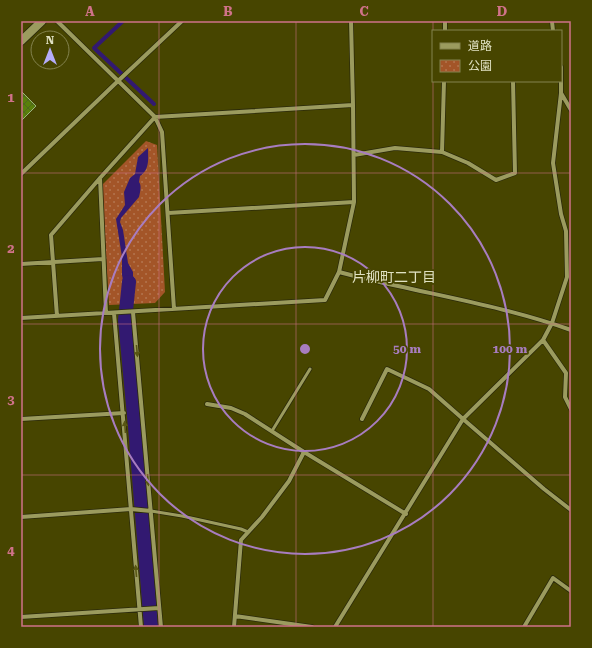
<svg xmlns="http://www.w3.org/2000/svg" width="592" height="648" font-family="'Roboto Serif','Noto Sans JP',serif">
  <defs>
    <pattern id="park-dots" width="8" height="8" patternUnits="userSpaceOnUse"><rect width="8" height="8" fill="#a35528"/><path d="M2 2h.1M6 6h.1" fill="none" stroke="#b4754f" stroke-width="1.8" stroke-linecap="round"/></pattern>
    <pattern id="building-cross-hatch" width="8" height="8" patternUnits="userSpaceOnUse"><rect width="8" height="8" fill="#59800a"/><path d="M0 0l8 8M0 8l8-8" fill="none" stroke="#50681d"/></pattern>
  </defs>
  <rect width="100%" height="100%" fill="#474500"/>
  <!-- park -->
  <path fill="url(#park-dots)" d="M146 141 157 145 165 292 155 303 109 305 102 185Z"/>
  <!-- water -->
  <path fill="#321971" d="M148 148C148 159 150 169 140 176L139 182C142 186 140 192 139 197L121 218 120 222 123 230 128 263 133 272V276L132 282H127L123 280 122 275V257L116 219 125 205 124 192 130 178 135 174 138 157Z"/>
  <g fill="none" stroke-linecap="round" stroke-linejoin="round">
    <!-- stream -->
    <path stroke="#321971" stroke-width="4" d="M123 21 94 48 154 104"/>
    <!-- canal -->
    <path stroke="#321971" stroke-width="14" d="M129 282 125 320 135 427 151 627"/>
  </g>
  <!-- building -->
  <path fill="url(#building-cross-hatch)" stroke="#9bb47d" d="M39 62H60V64H39Z
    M21 91 36 106 21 121Z"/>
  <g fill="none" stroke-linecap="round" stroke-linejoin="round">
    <defs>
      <path id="lane" d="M272 431 310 369
        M151 511 182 516 241 529 248 532"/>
      <path id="street" d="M57 21 155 117 162 132 174 309
        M552 21 553 31
        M445 31V21
        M561 67V93L553 163 561 214 566 231 567 277 552 323 543 340 463 419 544 489 571 510
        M561 93 571 110
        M442 152 444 81
        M354 155 395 148 442 152 468 163 496 180 515 173 513 81
        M21 174 118 81 182 21
        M100 178 106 313
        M168 213 354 202
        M21 264 103 259
        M339 272C358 277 378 282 398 286 456 299 515 310 571 330
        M133 312 161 627
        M114 313 141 627
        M57 316 51 235 100 178 155 117 353 105 351 21
        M21 318 325 300 339 272 354 202 353 105
        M543 340 566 373 565 397 571 409
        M207 404 231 408 245 414 304 452 406 514
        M21 419 124 413
        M21 517 131 509 151 511
        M235 616 312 627
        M21 617 159 608
        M234 627 241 540 262 517 289 481 304 452
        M335 627 463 419 429 389 387 369 362 419
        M524 627 553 578 571 591"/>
      <path id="secondary" d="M21 41 42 21"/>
    </defs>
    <!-- lane casing -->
    <use href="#lane" stroke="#2b2a0a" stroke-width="4.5"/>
    <!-- street casing -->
    <use href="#street" stroke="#2b2a0a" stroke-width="5.5"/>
    <!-- secondary casing -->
    <use href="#secondary" stroke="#2b2a0a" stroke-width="10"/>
    <!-- lane -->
    <use href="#lane" stroke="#9b9b5e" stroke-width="3"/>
    <!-- street -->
    <use href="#street" stroke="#9b9b5e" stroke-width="4"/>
    <!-- secondary -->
    <use href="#secondary" stroke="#9b9b5e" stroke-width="8"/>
  </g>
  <!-- one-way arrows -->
  <defs><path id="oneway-solid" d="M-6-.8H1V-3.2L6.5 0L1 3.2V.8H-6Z"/></defs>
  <g fill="#585613">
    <use href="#oneway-solid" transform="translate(137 351) rotate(85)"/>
    <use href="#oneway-solid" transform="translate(125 427) rotate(-94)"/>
    <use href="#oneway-solid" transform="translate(148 480) rotate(85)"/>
    <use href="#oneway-solid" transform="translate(136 571) rotate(-95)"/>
  </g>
  <!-- grid -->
  <path fill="none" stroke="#d07289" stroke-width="1" stroke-opacity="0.55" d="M159 21V627M296 21V627M433 21V31M433 31V81M433 81V627M21 173H571M21 324H571M21 475H571"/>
  <!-- distance rings -->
  <g fill="none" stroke="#a87dc0" stroke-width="2">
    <circle cx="305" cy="349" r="102"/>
    <circle cx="305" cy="349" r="205"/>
  </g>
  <g text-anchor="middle" stroke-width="3.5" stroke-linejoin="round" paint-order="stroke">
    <!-- neighbourhood labels -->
    <g font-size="14" fill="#e0e1c2" stroke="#474500">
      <text x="394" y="282">片柳町二丁目</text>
    </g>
  </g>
  <circle cx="305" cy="349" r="6" fill="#a87dc0" stroke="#474500" stroke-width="2"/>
  <g font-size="12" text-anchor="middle" font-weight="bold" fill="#a87dc0" stroke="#474500" stroke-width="3.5" stroke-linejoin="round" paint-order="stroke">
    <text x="407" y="353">50 m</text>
    <text x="510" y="353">100 m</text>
  </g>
  <!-- border -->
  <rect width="592" height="648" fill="none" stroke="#474500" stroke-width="44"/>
  <!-- legend -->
  <rect x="432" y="30" width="130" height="52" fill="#474500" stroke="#84834e"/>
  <rect x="440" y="43" width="20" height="6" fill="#9b9b5e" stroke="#84834e"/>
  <text x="468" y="50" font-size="12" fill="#e0e1c2">道路</text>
  <rect x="440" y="60" width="20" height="12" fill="url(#park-dots)" stroke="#84834e"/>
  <text x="468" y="70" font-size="12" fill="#e0e1c2">公園</text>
  <!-- north arrow -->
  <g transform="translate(50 50)"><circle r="19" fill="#474500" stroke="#84834e"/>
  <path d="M0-3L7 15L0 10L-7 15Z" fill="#b4acf9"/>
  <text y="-6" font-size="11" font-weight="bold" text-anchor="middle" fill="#e0e1c2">N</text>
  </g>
  <rect x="22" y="22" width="548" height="604" fill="none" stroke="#d07289" stroke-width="1.5"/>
  <g font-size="13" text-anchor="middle" font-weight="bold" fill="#d07289">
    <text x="90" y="16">A</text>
    <text x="228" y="16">B</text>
    <text x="364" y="16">C</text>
    <text x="502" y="16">D</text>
    <text x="11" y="102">1</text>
    <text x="11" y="253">2</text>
    <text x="11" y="404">3</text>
    <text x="11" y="555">4</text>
  </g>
</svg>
